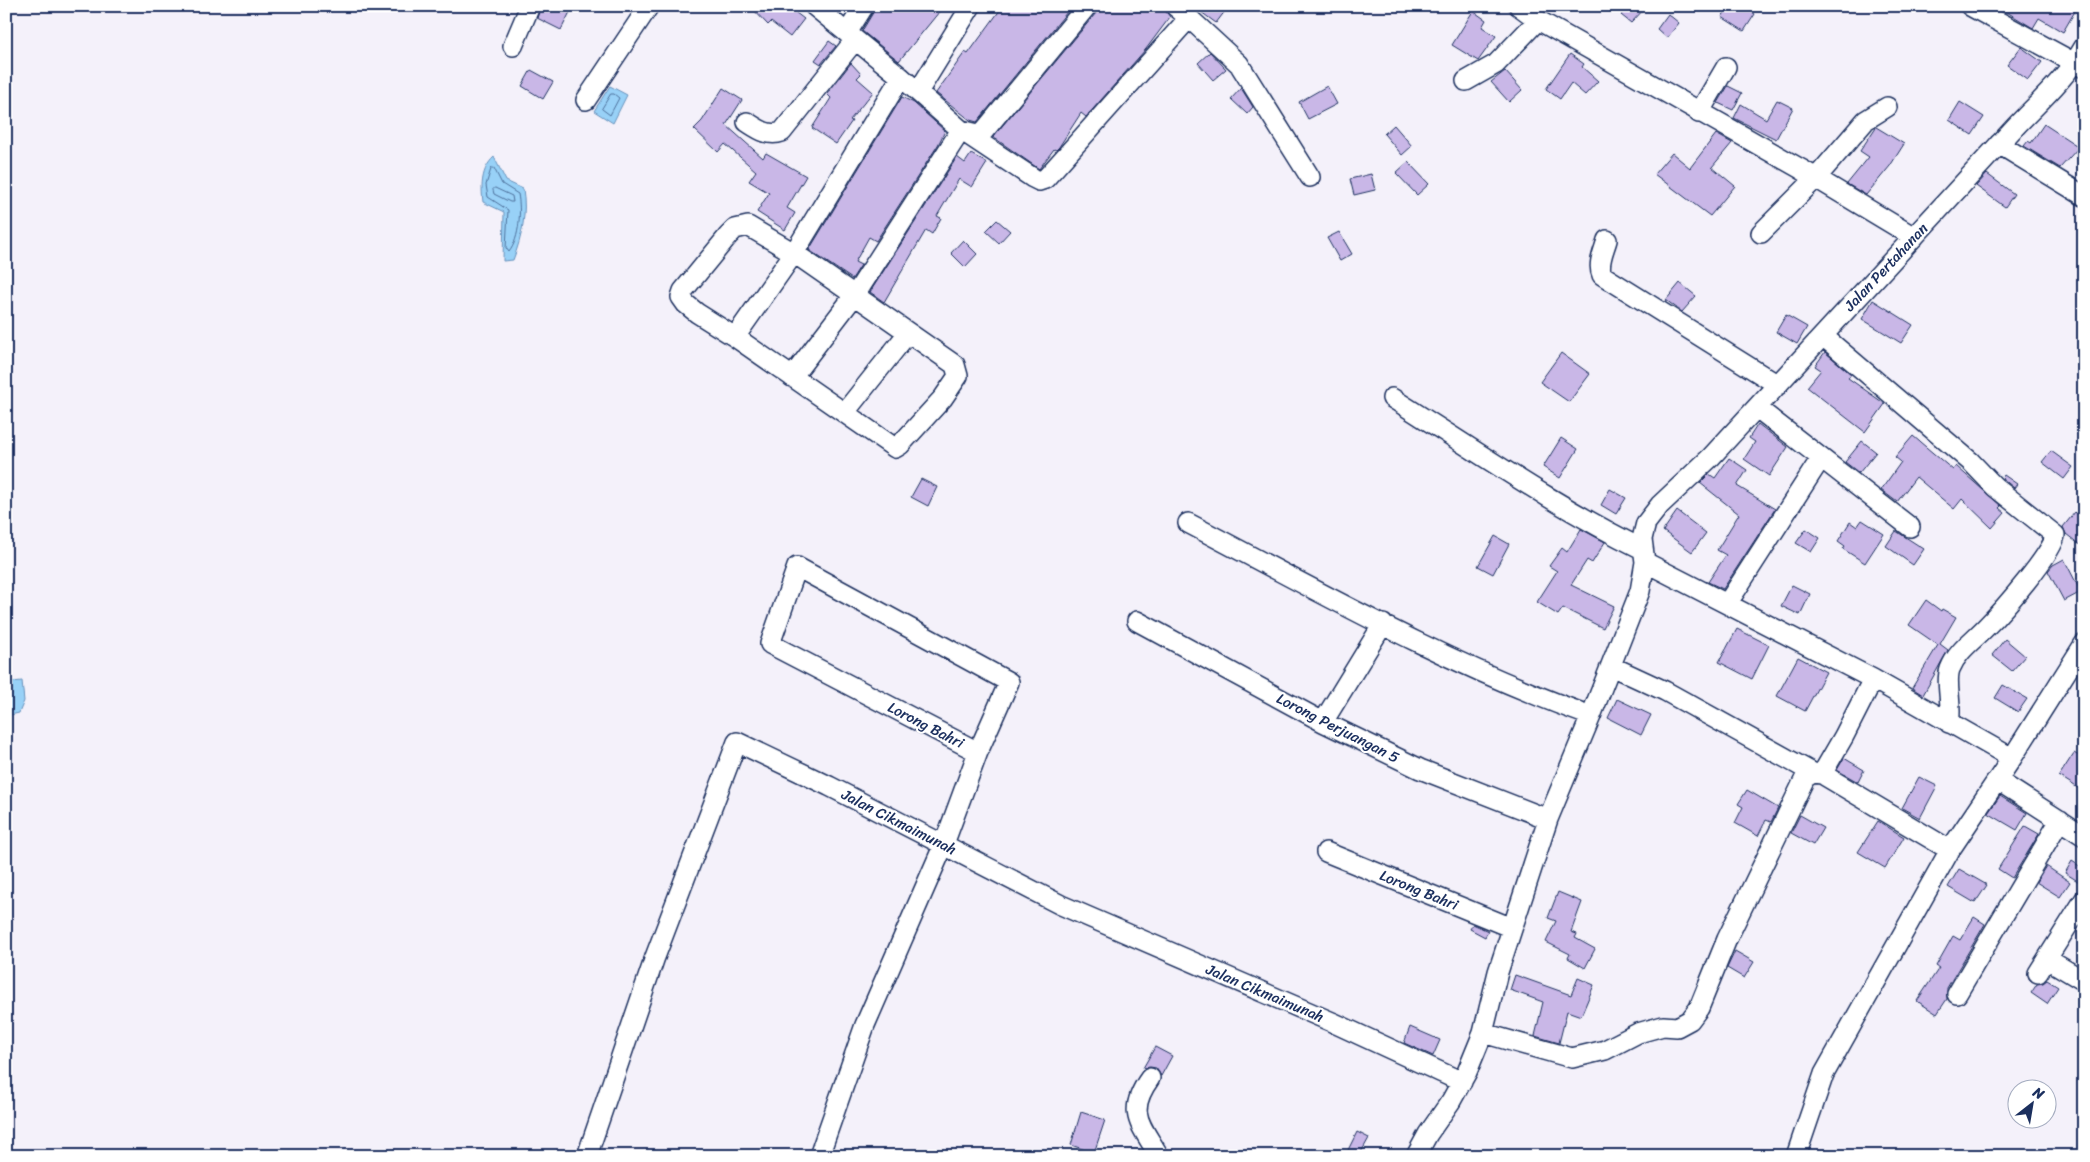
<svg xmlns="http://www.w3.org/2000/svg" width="2090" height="1162" font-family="Sriracha,sans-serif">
  <rect width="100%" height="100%" fill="#f4f1fa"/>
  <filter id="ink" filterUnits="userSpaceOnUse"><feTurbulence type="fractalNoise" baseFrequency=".02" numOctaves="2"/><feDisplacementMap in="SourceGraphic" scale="10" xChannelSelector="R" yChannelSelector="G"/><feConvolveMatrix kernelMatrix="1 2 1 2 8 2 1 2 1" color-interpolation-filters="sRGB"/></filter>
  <g filter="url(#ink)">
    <!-- water -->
    <path fill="#98d1f7" stroke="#6690ba" d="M610 86 627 95 613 123 594 111Z
      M494 157 506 181 523 189C527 213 522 237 513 260L503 261 504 212 483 202C481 186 481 169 494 157Z
      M22 681 24 701 19 713 6 716V692L12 682Z"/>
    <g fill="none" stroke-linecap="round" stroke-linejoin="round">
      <!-- shore -->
      <path stroke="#4d709b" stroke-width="1" d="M611 94H614L619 98 610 115 602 109Z
        M494 168 502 184 518 194C521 210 520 238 509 252L506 248 508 210 488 197 486 185 491 169Z
        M495 188 512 196 513 202H510L494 194 493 190Z"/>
    </g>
    <!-- building -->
    <path fill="#c9b7e7" stroke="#1b2f5e" d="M541 6H559L570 12 561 30 537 18Z
      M750 6H787L804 19 790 37 771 22 768 25Z
      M877 6H944L899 61 862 31Z
      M1003 6H1072L977 122 970 120 936 93 965 52 968 54Z
      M1098 6H1164L1165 10 1170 17 1146 49 1086 117 1081 113 1059 147 1056 150 1054 149 1039 169 993 137 1096 13Z
      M1193 6H1229L1216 23Z
      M1629 6H1647L1631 23 1621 15Z
      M1729 6H1743L1755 14 1744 31 1722 17Z
      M1997 6H2078L2063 32 2039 18 2033 28Z
      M1473 11 1486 20 1482 27 1496 36 1478 61 1452 45Z
      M1668 14 1679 23 1667 38 1657 29Z
      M829 41 836 46 821 64 815 60Z
      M2021 47 2042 62 2028 80 2007 65Z
      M1210 52 1226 69 1213 80 1198 63Z
      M1570 54 1584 64 1582 67 1598 81 1585 95 1571 83 1560 99 1546 89Z
      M851 63 861 74 857 78 873 92 850 120 852 121 836 144 812 128 831 98 827 94Z
      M531 70 553 82 543 99 522 86Z
      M1505 71 1522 90 1509 102 1491 82Z
      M1327 86 1337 104 1308 119 1299 102Z
      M1728 86 1742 93 1733 110 1718 103Z
      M723 88 742 100 726 125 763 158 766 153 806 176 787 208 795 213 785 230 757 212 769 193 749 181 756 171 725 144 718 152 694 129 702 121Z
      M1241 88 1253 107 1247 114 1231 99Z
      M902 97 914 103 945 131 938 145 876 241 869 237 855 262 861 265 852 279 809 250Z
      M1777 100 1793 108 1776 139 1734 118 1741 104 1766 119Z
      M1960 102 1984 117 1972 135 1949 120Z
      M2044 124 2079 147 2060 168 2024 146 2028 141 2031 143Z
      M1394 125 1412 146 1402 155 1384 134Z
      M1876 127 1904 144 1890 166 1866 195 1847 184 1869 157 1860 151Z
      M1716 134 1732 143 1712 167 1735 186 1710 216 1654 174 1672 153 1690 168Z
      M971 154 987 163 972 187 959 179 937 216 941 218 932 234 926 230 884 302 870 292 957 157 965 163Z
      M1408 162 1429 184 1417 195 1396 173Z
      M1371 174 1375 190 1354 195 1350 179Z
      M1987 174 2014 194 2005 207 1976 186Z
      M997 220 1010 231 999 243 986 231Z
      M1339 232 1352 254 1340 261 1327 238Z
      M963 240 977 254 965 267 951 253Z
      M1680 283 1696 296 1682 312 1666 300Z
      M1873 300 1913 325 1901 343 1862 319Z
      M1786 315 1807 327 1797 344 1776 332Z
      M1825 352 1851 374 1848 378 1885 404 1865 432 1807 387 1821 370 1815 366Z
      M1561 353 1590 374 1569 402 1540 382Z
      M1758 424 1788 447 1769 476 1744 459 1755 442 1749 438Z
      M1913 436 1953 470 1956 466 2001 506 1999 508 2005 513 1992 528 1962 499 1954 509 1916 477 1897 502 1881 490 1901 462 1895 457Z
      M1561 438 1578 449 1560 478 1543 467Z
      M1862 441 1876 452 1859 473 1845 462Z
      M2051 451 2073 467 2064 479 2042 462Z
      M1729 458 1747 470 1737 486 1775 509 1723 589 1708 582 1726 555 1717 550 1739 514 1700 483 1709 474 1715 478Z
      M2004 475 2017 484 2014 488 2002 478Z
      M921 479 937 487 928 506 911 497Z
      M1610 489 1626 498 1616 514 1601 505Z
      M1677 511 1706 533 1692 552 1663 531Z
      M2075 512 2084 519V548L2066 534 2063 527Z
      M1862 520 1884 534 1865 563 1843 549 1845 546 1838 541 1850 522 1857 527Z
      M1581 529 1605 542 1592 563 1587 560 1571 585 1614 606 1603 628 1563 608 1558 615 1537 602 1557 571 1549 566 1562 548 1567 552Z
      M1806 529 1820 538 1811 552 1796 543Z
      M1896 531 1924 549 1913 565 1886 546Z
      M1495 536 1509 544 1493 574 1478 566Z
      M2064 559 2081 592 2064 601 2048 571 2053 565Z
      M1792 585 1810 594 1800 615 1781 606Z
      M1926 600 1941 611 1942 609 1956 617 1940 644 1948 650 1923 695 1912 688 1938 645 1909 625Z
      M1737 629 1769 645 1752 679 1719 662Z
      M2005 639 2025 656 2012 671 1992 655Z
      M1798 657 1826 672 1805 711 1777 696Z
      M2003 685 2027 699 2018 712 1995 698Z
      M1617 699 1651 715 1641 735 1608 718Z
      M2074 753 2084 759V778L2078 788 2059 776Z
      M1844 758 1864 770 1858 782 1837 770Z
      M1919 777 1937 786 1920 818 1902 808Z
      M1747 790 1778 808 1771 822 1766 820 1758 836 1735 823 1743 807 1738 804Z
      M2000 796 2027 813 2017 830 1988 813Z
      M1800 815 1823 828 1813 845 1791 833Z
      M1878 821 1904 837 1885 868 1858 852Z
      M2025 826 2039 834 2012 878 1998 869Z
      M2072 861 2084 869V885L2065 873Z
      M2046 866 2070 882 2060 897 2036 882Z
      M1959 869 1987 885 1975 903 1948 887Z
      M1558 892 1582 902 1571 932 1577 934 1575 938 1595 949 1585 968 1568 958 1570 954 1546 942 1556 921 1548 918Z
      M1974 917 1985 924 1947 988V999L1937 1014 1917 1001 1939 968 1936 966 1953 936 1960 940Z
      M1473 924 1488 931 1485 937 1470 929Z
      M1735 951 1754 962 1744 978 1727 968Z
      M1515 975 1571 995 1578 978 1594 985 1581 1016 1567 1011 1559 1043 1535 1036 1543 1002 1510 990Z
      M2047 980 2058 987 2047 1004 2031 993 2037 984 2043 983Z
      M1410 1027 1440 1040 1433 1056 1404 1043Z
      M1155 1047 1172 1056 1161 1076 1156 1068 1150 1067 1143 1068Z
      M1081 1112 1105 1120 1094 1153 1071 1145Z
      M1357 1132 1369 1138 1359 1156 1348 1150Z"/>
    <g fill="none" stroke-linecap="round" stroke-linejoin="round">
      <defs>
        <path id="minor" d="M814 6 901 77 961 130 978 134 984 131 1087 6
          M1519 6 1538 20
          M1970 6 2084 68
          M1189 18 1239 64 1310 177
          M847 33 864 6
          M513 46 530 6
          M1466 81 1496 64 1538 20 1801 169 1914 237
          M918 92 971 6
          M586 100 649 6
          M1699 113 1726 67
          M747 122C758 129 768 137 782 132L855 40
          M1999 144 2084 196
          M748 226 794 253 955 365 958 376 943 398 900 445 895 448 735 337 697 313 686 304 681 297 683 291 728 236 735 229Z
          M1761 233 1816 178 1866 120 1887 107
          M1607 240C1604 251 1597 264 1602 275L1778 385
          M1823 336 1971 462 1995 487 2055 535C2056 550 2000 613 1987 626 1974 640 1957 651 1950 669 1945 683 1953 706 1949 723
          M735 337 794 253 901 77
          M792 377 857 292 961 130 1033 178 1039 181 1045 179 1189 18 1175 6
          M1392 398C1475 450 1555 506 1642 549
          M1757 408 1910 527
          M845 412 908 333
          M1188 523C1320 592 1450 666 1591 716
          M1645 562 1873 679 2012 758 2084 644
          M797 567 1009 682 978 752 770 644Z
          M1727 604 1821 458
          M1137 621 1323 722 1420 769 1548 819
          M1611 666 1665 691 1813 773
          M1323 722 1383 624
          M1822 774 1844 736 1873 679
          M1997 780 2084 836
          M1326 852 1512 928
          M2047 959 2084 981
          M2038 973 2084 900
          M1957 994 2060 820
          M1483 1033 1572 1058 1605 1050 1638 1033 1663 1026 1677 1027 1690 1020 1699 1008 1727 939 1805 778 1813 773 1822 774 1950 850
          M1150 1078C1125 1113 1141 1124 1159 1156
          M587 1156 655 957 737 742 829 786 1061 905 1332 1022 1462 1082
          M819 1156 865 1025 944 844 978 752
          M1416 1156 1428 1134 1451 1101 1467 1072 1483 1033 1498 972 1548 819 1591 716 1640 591 1645 562 1642 539 1646 523 1660 505 1711 457 2016 126C2040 101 2067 77 2084 47
          M1796 1156 1824 1074 1950 850 2012 758"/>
      </defs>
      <!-- minor casing -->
      <use href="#minor" stroke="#1b2f5e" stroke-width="22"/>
      <!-- minor -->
      <use href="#minor" stroke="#fff" stroke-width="19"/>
    </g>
  </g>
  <g text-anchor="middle" stroke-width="4" stroke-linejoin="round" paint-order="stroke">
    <!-- street labels -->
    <g font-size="15" fill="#1b2f5e" stroke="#fff">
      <text transform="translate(1886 267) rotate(-47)" y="5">Jalan Pertahanan</text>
      <text transform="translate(926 725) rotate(27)" y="5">Lorong Bahri</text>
      <text transform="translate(1338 728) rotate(27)" y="5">Lorong Perjuangan 5</text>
      <text transform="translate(899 822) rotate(27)" y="5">Jalan Cikmaimunah</text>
      <text transform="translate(1419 890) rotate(22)" y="5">Lorong Bahri</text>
      <text transform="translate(1265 993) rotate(23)" y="5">Jalan Cikmaimunah</text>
    </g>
  </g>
  <!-- margin -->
  <rect width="2090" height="1162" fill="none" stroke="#fff" stroke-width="25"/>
  <rect x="12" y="12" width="2065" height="1137" fill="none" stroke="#1b2f5e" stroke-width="2" filter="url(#ink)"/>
  <!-- north arrow -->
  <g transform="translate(2032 1104) rotate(31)"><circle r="24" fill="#ffffff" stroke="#a4acbf"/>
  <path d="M0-4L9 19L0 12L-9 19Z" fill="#1b2f5e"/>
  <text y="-8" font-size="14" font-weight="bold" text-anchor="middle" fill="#1b2f5e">N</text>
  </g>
</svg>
